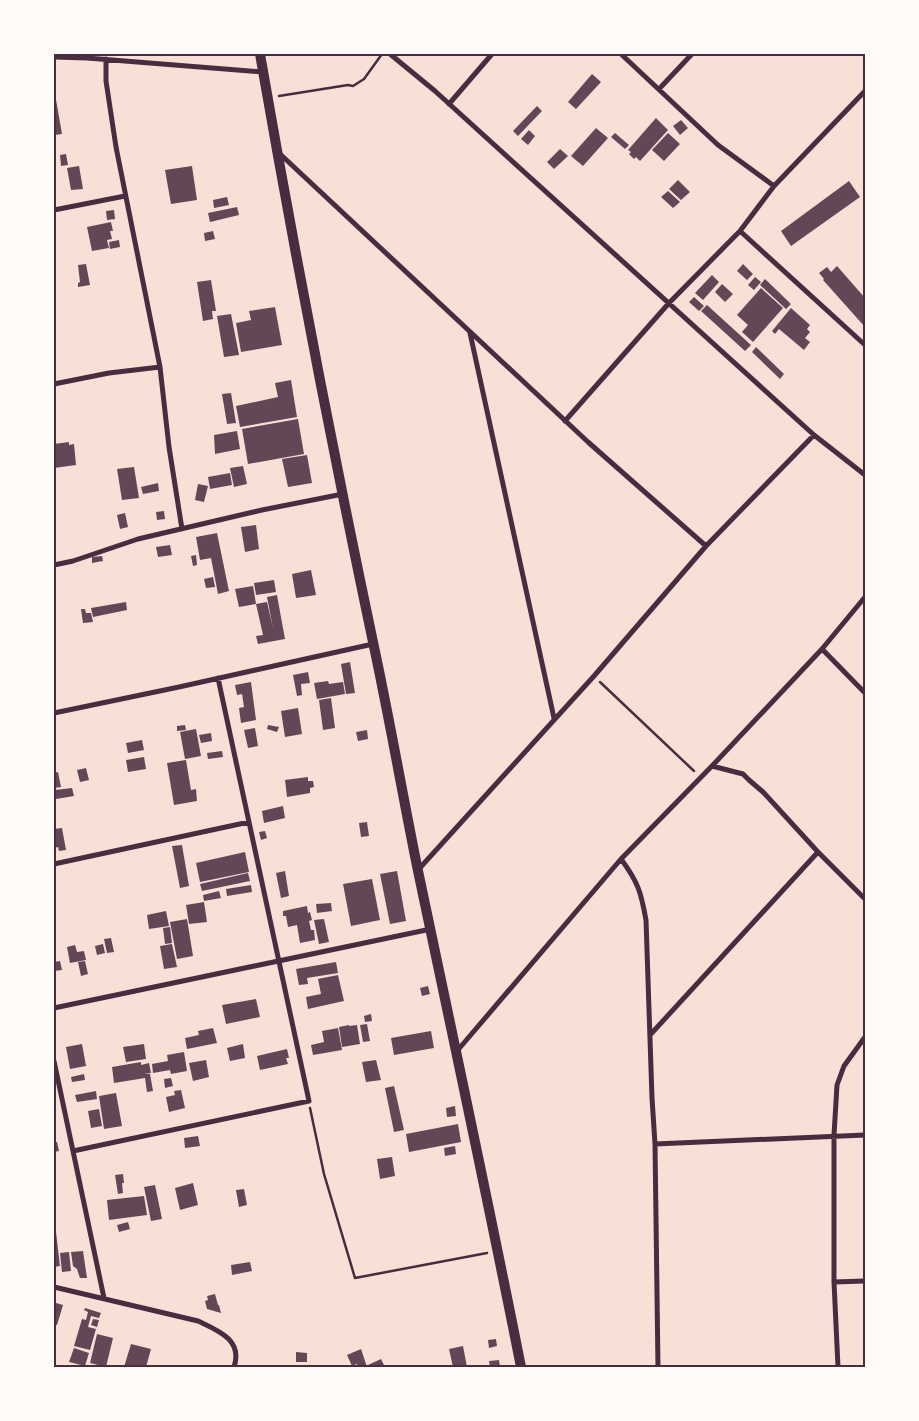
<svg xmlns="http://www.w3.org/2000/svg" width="919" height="1421" font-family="Signika,sans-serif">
  <rect width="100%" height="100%" fill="#f7e1d7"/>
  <!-- building -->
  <path fill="#644757" d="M592 74 601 82 576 109 568 102Z
    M54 88 62 134 54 135Z
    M537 106 542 111 518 136 513 131Z
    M656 118 668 130 640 161 636 157 634 159 629 154 631 152 628 150Z
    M681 120 688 128 680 135 673 126Z
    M596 128 608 138 583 166 571 156Z
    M529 130 535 136 528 145 521 139Z
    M615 133 629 145 625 149 611 137Z
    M668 133 680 144 664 161 652 150Z
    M560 149 568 156 554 169 547 162Z
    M66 154 68 165 61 166 60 155Z
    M79 166 83 189 71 190 67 168Z
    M192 166 197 200 171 204 165 170Z
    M678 180 690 192 681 200 669 189Z
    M849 181 860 197 791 246 781 231Z
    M668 191 680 202 673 208 661 197Z
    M227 197 229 205 214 208 213 200Z
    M237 207 239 215 210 222 208 213Z
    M114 210 115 219 107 220 106 211Z
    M111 222 113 231H110L112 239 107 240 109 248 92 251 87 227Z
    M213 231 215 239 205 241 204 233Z
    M119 240 120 247 110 249 109 242Z
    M86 264 90 285 78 287V283L80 282 78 265Z
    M743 264 753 274 747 280 737 271Z
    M837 266 865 298V327L823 280 824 279 819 273 827 267 831 272Z
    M712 275 719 282 703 300 695 293Z
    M755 277 761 282 754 290 748 285Z
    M765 279 791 304 786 309 760 285Z
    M211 280 216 311H212L213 319 203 321 197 282Z
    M722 284 733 294 725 302 715 292Z
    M761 288 783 308 753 342 742 332 748 325 737 315Z
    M694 297 704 306 699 311 689 302Z
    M707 305 751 345 745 351 701 311Z
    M275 307 282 345 241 352 236 323 251 320 249 311Z
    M791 308 810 325 807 329 810 332 805 338 810 342 804 350 779 329 775 334 772 331Z
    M231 314 239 355 224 357 217 316Z
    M756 347 784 374 780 379 752 352Z
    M291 380 297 417 240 427 236 406 278 397 275 383Z
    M231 393 236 423 227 424 222 394Z
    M298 419 304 454 248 464 242 429Z
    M237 431 240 449 215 454 214 435Z
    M69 442V445L74 444 76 465 54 468V444Z
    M307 455 312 483 288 487 282 459Z
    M243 466 247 484 234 487 230 468Z
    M134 467 139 498 122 500 117 469Z
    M230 473 232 485 210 489 208 477Z
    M158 483 159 491 143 494 141 487Z
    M198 484 208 486 204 502 195 500Z
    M164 511 165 519 157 520 156 512Z
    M125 513 128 527 120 529 117 515Z
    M256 525 259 549 245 552 241 527Z
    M217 533 229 591 218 594 211 558 200 560 196 537Z
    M170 545 172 555 158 557 156 547Z
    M196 555 197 565 193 566 191 556Z
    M102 556 103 561 92 563V557Z
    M311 570 316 595 296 598 292 574Z
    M213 577 215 587 206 588 204 579Z
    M274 580 276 592 256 595 254 583Z
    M253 586 256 604 239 607 235 589Z
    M277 595 285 639 258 644 256 636 263 635 256 604 267 602 273 628 267 597Z
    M126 602 127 610 93 617 91 608Z
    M81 609H85L86 613H91L93 622 83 623Z
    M350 662 355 693 346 694 341 664Z
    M308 672 310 683 301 684 302 695 297 696 293 675Z
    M328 681 329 684 343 682 345 694 317 699 314 683Z
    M251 682 256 720 241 723 239 708 244 707 242 694 237 695 235 685Z
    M331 698 335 728 323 730 319 700Z
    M298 708 302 734 285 737 281 711Z
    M185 725 186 730 177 731V726Z
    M268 725 279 727 277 732 267 729Z
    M255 728 258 746 248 748 244 730Z
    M196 729 201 756 185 759 180 732Z
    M367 730 368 739 358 741 356 732Z
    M211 733 212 741 201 743 199 735Z
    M142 740 144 750 128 753 126 743Z
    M222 751 223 757 208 759 207 753Z
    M144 757 146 769 128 772 126 760Z
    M186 760 191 790 196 789 197 801 174 805 167 763Z
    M86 768 89 780 80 782 77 770Z
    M58 772 61 787 54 788V773Z
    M308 777V781H313L314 787 310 788V793L287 797 285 780Z
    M72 788 74 796 56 799 55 790Z
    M283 806 285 818 264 823 262 811Z
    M367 822 369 836 361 837 359 823Z
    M62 828 66 850 59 851 58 847 54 848V829Z
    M265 831 267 838 261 840 259 832Z
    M182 845 189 886 180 888 172 846Z
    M245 852 249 872 200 882 196 863Z
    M285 871 289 896 281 898 276 873Z
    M397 871 406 921 390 924 380 874Z
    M248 873 250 881 202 891 200 884Z
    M372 879 380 920 351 926 343 884Z
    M251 885 252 892 227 896 226 889Z
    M219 891 221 898 204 901 203 895Z
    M204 902 207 922 189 924 186 905Z
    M331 903 332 911 317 913 316 904Z
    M307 906 308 913 310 912 312 920 309 921 311 930H314L315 940 300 943 297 925 288 927 286 916H283V911Z
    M166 911 169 926 149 929 147 915Z
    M187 919 193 956 177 959 170 922Z
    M324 919 329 942 319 944 314 920Z
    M170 927 172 943 165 944 163 928Z
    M111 938 114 952 107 953 104 939Z
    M103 944 105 953 97 955 95 946Z
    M172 944 177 967 164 969 160 946Z
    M75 945 77 952 84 951 86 960 70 963 67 947Z
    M60 961 62 970 54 971V962Z
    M85 961 88 974 81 976 78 962Z
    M336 962 338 973 307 978 308 984 299 985 296 969Z
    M338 975 344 1001 308 1009 306 997 321 994 318 979Z
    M428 986 430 994 422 996 420 988Z
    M256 999 260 1017 226 1024 222 1005Z
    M371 1014 372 1021 365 1022 364 1016Z
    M367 1024 370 1041 363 1042 360 1025Z
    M349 1025V1026L357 1025 360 1044 342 1047 339 1027Z
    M213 1028 217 1043 187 1049 185 1038 199 1035 198 1031Z
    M338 1028 342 1050 313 1055 311 1045 324 1042 322 1031Z
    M431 1031 434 1048 394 1055 391 1038Z
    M82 1044 86 1066 70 1069 66 1047Z
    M144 1044 146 1059 126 1062 123 1047Z
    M243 1044 245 1058 230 1061 227 1048Z
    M287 1049 289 1058H286L288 1064 260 1070 257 1056Z
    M184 1052 187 1071 171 1074 170 1070 153 1073 152 1064 168 1061 167 1055Z
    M206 1060 209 1077 193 1081 189 1063Z
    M376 1060 381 1080 366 1082 362 1062Z
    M141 1062V1065L149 1063 151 1073 144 1074H150L153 1091 147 1092 145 1078 114 1083 112 1067Z
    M84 1074 85 1080 72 1082 71 1077Z
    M171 1078 173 1086 165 1088 164 1079Z
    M394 1086 404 1130 394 1132 385 1088Z
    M181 1090 185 1108 169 1112 166 1097 175 1095 174 1091Z
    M96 1091 97 1099 77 1102 75 1095Z
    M116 1093 122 1126 104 1129 99 1096Z
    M455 1106 456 1116 447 1117 446 1108Z
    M99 1109 102 1126 91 1128 88 1111Z
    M458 1124 461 1142 409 1152 406 1134Z
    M198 1136 200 1146 185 1148 184 1138Z
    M54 1142H57L59 1151 54 1152Z
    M455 1146 456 1154 445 1156 444 1148Z
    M392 1157 395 1176 380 1179 377 1159Z
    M123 1174 124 1183H122L123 1193 118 1194 115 1175Z
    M193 1183 198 1205 180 1210 175 1188Z
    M155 1185 162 1219 151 1221 144 1187Z
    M244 1189 247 1205 239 1207 236 1190Z
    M144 1196 147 1215 109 1220 107 1200Z
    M128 1222 130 1229 119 1232 117 1225Z
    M54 1232H56L60 1266 54 1267Z
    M83 1251 87 1278H80L77 1269 73 1266 71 1252Z
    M69 1252 71 1271 62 1272 60 1253Z
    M250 1262 252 1271 232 1275 231 1265Z
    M215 1294 218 1305H219L221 1313 207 1309 205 1301 208 1300 207 1296Z
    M56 1303 63 1305 57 1325 54 1324V1311Z
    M85 1308 101 1313 99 1318 91 1316 88 1327 96 1329 90 1350 74 1346 82 1319 86 1320 88 1312 84 1310Z
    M93 1319 99 1320 97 1327 91 1325Z
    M97 1334 113 1338 106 1367 90 1363Z
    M496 1339 497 1346 489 1348 488 1340Z
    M131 1344 151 1349 146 1367H124Z
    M463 1346 467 1367H453L449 1349Z
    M74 1348 89 1353 85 1366 69 1362Z
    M361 1349 367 1367H358L357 1364 352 1366 347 1355Z
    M296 1352 307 1353V1362H296Z
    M381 1359 385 1367H370L368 1365Z
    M499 1360 500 1367H490L489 1361Z"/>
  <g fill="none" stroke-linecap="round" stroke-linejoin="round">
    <!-- path -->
    <path stroke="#4a2c40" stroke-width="2.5" d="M279 96 348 85 353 86 364 79 382 54
      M600 682 694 771
      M310 1108 324 1174 355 1278 487 1253"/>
    <!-- minor -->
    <path stroke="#4a2c40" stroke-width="5" d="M390 54 435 91 814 435 865 475
      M621 54 718 145 774 186
      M54 57 87 58 263 72
      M106 59V81L116 147 160 367 169 447 182 529
      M659 89 692 54
      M449 104 492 54
      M280 154 588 442 706 546
      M54 210 125 196
      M740 231 865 345
      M470 333 554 718
      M54 384 109 373 160 367
      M565 421 669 303 740 231 774 186 865 91
      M54 565 73 561 138 539 262 510 343 494
      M822 649 865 693
      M54 713 179 687 373 644
      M712 766 743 774 749 780 763 792 818 852 865 899
      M621 859C638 882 641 892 646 920L652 1098 655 1144 658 1367
      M54 864 249 822
      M418 870 594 676 706 546 814 435
      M54 1008 431 929
      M650 1035 818 852
      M457 1051 621 859 712 766 822 649 865 597
      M54 1061 104 1298
      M655 1144 865 1135
      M73 1151 309 1101 218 678
      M834 1282 865 1281
      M54 1287 198 1321C219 1331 243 1340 234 1367
      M838 1367 834 1282V1135L837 1085 844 1066 865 1037"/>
    <!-- secondary -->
    <path stroke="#4a2c40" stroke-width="10" d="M260 54C294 250 332 447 373 642 389 716 402 792 417 866 452 1033 488 1200 521 1367"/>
  </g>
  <!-- border -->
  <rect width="919" height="1421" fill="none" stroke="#fffaf5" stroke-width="110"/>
  <rect x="55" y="55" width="809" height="1311" fill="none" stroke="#4a2c40" stroke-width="2"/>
</svg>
